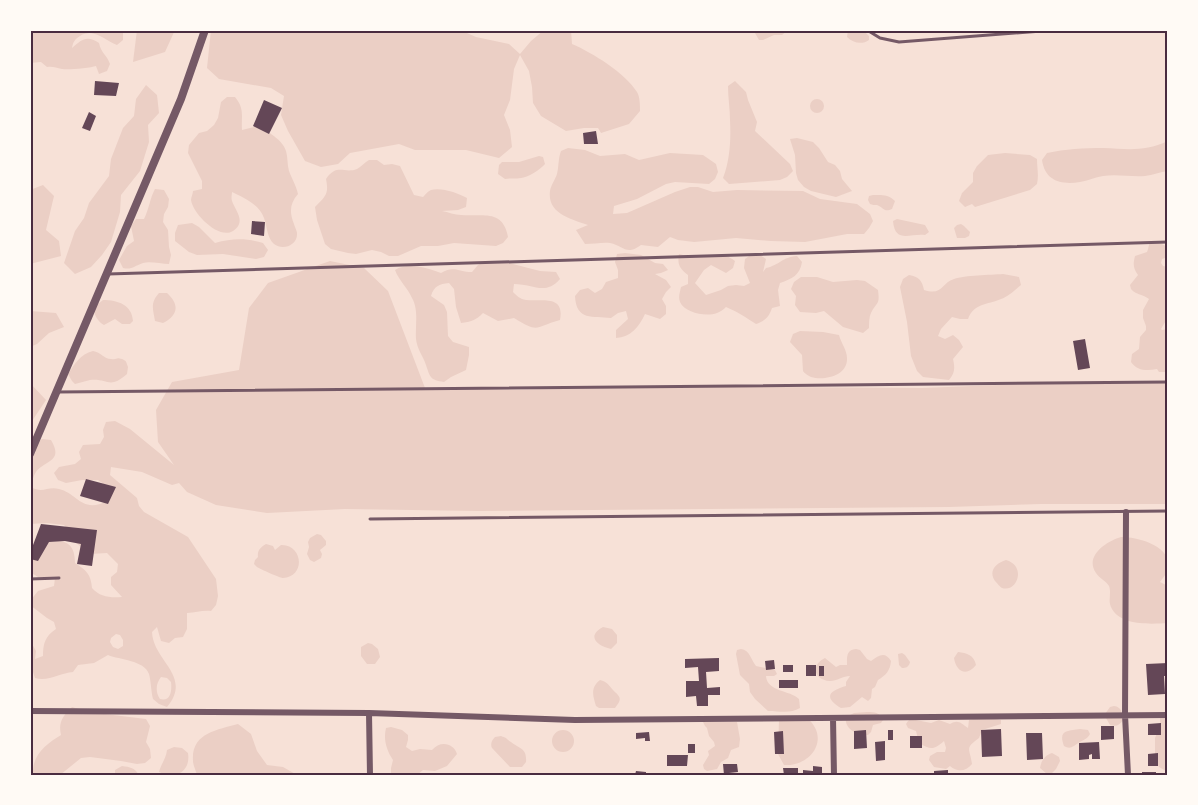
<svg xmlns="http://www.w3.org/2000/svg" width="1198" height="805" font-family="Karla,sans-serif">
  <rect width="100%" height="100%" fill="#f7e1d7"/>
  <!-- green -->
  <path fill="#ebcfc5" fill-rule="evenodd" d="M30 30H120L123 32V40L117 45C105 41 94 27 80 36 75 39 73 42 72 48 82 39 87 35 99 43 101 53 107 55 110 64L107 71 99 74 96 66C91 68 67 70 62 69 56 68 53 66 47 67L41 62 30 63Z
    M137 30H175L165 52 133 62Z
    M211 30H460L476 37 509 44 520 54 531 41 544 30H571L572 44C593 53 625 73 637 92 640 97 640 105 640 111L629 124 601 133 598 128H584L566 131 541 116 533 103 532 87 529 71 520 55 514 69 510 100 504 115 510 130 512 147 499 158 466 150H415L399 144 350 153 338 164 321 167 305 161 288 131 281 115 284 96 271 88 219 79 207 68Z
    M755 30H788L782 35H774L763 40H759L755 33Z
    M848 30H863L869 36V40C862 45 853 43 847 37Z
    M735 81 746 92 748 100 757 122 755 131 790 164 793 171 787 177 780 180 729 184 723 178C730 160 731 140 730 120 730 109 728 98 728 86Z
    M146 85 157 95 159 113 148 125 149 142 140 171 121 195 120 212 111 242 102 255 91 267 75 274 64 263 75 231 84 218 89 203 109 176 111 159 123 128 134 116 136 99Z
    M227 97H235C245 109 241 116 242 130L258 126C267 131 283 140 286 151 288 158 287 164 289 171 292 179 296 185 298 194 290 203 289 212 294 224 294 225 297 231 297 233 298 245 283 251 274 244 267 238 267 226 264 218 259 204 244 198 232 192 232 194 231 198 232 201 235 210 247 222 233 231 219 240 193 214 191 200 191 197 193 194 193 191L202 189V181L188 153 189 145 199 133 207 131 214 125 218 118 221 102Z
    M810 106a7 7 0 1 1 14 0a7 7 0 1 1-14 0Z
    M797 138 813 142 819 148 828 162 835 165 840 171 842 179 852 191 836 197 811 191 804 187 798 180 796 173 795 155 790 139Z
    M1168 141V171C1160 172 1153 175 1145 176 1131 177 1117 174 1103 176 1095 177 1088 181 1080 182 1061 185 1045 181 1042 160L1047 153C1065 149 1084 148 1103 148 1128 149 1144 152 1168 141Z
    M568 148 585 150 600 156 625 154 639 160 670 153 703 155 716 164 718 172 715 179 709 184 675 182 666 184 637 199 614 206 613 214 627 213 675 192 690 187H698L713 192 737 190 803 191 820 199 857 204 870 214 873 221 869 228 864 234H847L805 242 771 241 736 238 694 242 678 240 670 237 658 247 641 245C626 256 624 246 610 243 603 242 593 244 585 244L576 230 588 225C572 219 547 214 550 191 551 185 555 180 557 174 559 166 558 159 561 151Z
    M1005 153 1030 155 1037 159C1037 168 1039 175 1037 184L1030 190 975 207 972 204 965 207 959 201 962 193 973 182V173L977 166 988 155Z
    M539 156 543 157 545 164C541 169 527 178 521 178 516 179 510 178 505 179L498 174 499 165 502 162H519Z
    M369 160H377L384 165 392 164 400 166 414 195 423 197C426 194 427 192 431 190 441 187 458 193 467 198L466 207 458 210 442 211C448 212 455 215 461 215 481 217 503 208 508 237L503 243 496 246 454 243 438 246H421L398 256H389L381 252 372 250 356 254 348 253 331 249 325 244 317 220 315 207C326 196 329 194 326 179 337 163 344 174 357 169 361 167 365 162 369 160Z
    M43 185 54 196 46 230 59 241 61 256 30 264V190Z
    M155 189 164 190 169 199 168 207 164 214 163 222 168 230 169 247 171 255 169 264C161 264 150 261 143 263 134 266 132 270 123 268L119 260 127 246 134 241 131 226 136 219H144C149 209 150 198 155 189Z
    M873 195C882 195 888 194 895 201L892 209C884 213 883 207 877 205 875 205 872 205 870 204L868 200 869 196Z
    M897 219 925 225 929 232 925 235C910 233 895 244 893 221Z
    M192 223 199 227 215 243C233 238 246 238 263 243L268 250 264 257 256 259 223 254 197 255 189 252 175 241V233L178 225Z
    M961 224 964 226 970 232 969 236 965 238H957L954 228 957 225Z
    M1151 241H1155L1168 247V257L1162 259 1161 263 1163 266 1168 267V317L1161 329 1162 330 1168 329V372H1159L1157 369C1147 371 1137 371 1131 362L1132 354 1139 349 1140 337 1146 330V326L1143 318V310L1149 299C1143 294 1136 295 1131 289L1130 285 1138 275C1133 268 1133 264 1135 256L1147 252C1149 248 1148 245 1151 241Z
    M625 253 641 255 655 263 663 264 668 270 661 273 655 274 666 280 671 287 666 292 662 299 666 306V314L660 319 645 314C639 327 631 337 616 338V330L628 319 626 311 618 313 611 318C593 316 576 321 575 296L580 290 588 288 595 293 602 289 606 282 618 278V270L615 262 617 254Z
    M679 254C684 255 690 257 695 257 711 257 720 249 735 261L733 268 726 273 711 265 704 270 695 283 706 295 721 290 728 286 736 285 744 286 750 283 744 268 745 259 752 254 760 255 766 259 763 272 766 268C780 265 782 257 797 256L802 262C800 275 792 279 780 283L778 290 780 306 772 308C769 317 765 321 756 324 747 318 736 311 726 307 723 310 721 311 717 313 706 317 685 313 680 302 678 297 680 292 681 287L688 284V275C680 269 677 265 679 254Z
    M330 261 364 268 388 291 425 388 518 390 610 386 922 388 1046 383 1168 382V504H1041L949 507 479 511 345 509 267 513 216 505 187 492 179 483 172 485 142 472 111 467 110 475 137 498 139 506 144 512 188 537 216 579 218 596 216 605 211 611C202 610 196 613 187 613V629L183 637 175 638 169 643 161 641 157 627 152 632C153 661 193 676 167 707L159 704 153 699C151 691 151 681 149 674 144 660 120 660 108 655L94 663 78 665 73 672C60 673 48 682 35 678L32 669 30 676V644H32L36 651 35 659 43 656C43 644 45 636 56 629L54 622 47 618 30 605V601L38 591 54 586 55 578 38 577 30 572V539L33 546C53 540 75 534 75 563 86 570 91 574 92 588 100 597 110 598 122 597L111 585V577L117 572 118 564 107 553 90 554 71 539 69 531 64 525 47 523 30 524V459L36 444 42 439 51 440C64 462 45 460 36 472 33 476 32 482 31 487 43 494 47 486 59 489 77 493 82 514 107 501L105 485 98 480H82L66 483 58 480 54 473 59 467 75 464 81 459 79 452 83 445 100 444 104 437 103 430 106 422 115 421 130 429 174 465 158 442 156 410 172 382 239 370 249 308 268 283ZM116 634 120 635 123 640V646L118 649 113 647 110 642 111 638ZM161 677 167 678 171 682C172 690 171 702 160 699 155 692 156 683 161 677Z
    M485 261 509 263 540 271 556 272 560 279C545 296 534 284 514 284L513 292C517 296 520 299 526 300 541 302 565 294 560 320 534 327 540 334 514 318L498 321 483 313C476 320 471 322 461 323L456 307 454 289 449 283C439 284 434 286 431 296L444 305 447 312 448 336 453 342 469 347V355L466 370 451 377 444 382C430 380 430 377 426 365 423 356 417 349 416 339 415 326 419 310 412 298 408 288 399 281 395 270 408 262 427 268 441 273 454 265 459 272 472 272L478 265Z
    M1003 274 1019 277 1021 285C1015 290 1008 297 1001 299 987 305 974 303 968 319H960L952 317 941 329 938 336 945 339 953 335 959 340 963 347 953 359C955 368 955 373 949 380L923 377 917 371 911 356 907 322 900 287 903 279 909 275C919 277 922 280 924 290 943 296 941 283 954 279 965 275 990 275 1003 274Z
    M801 277H817L833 282 857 280 865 281 878 290C880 306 877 301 871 313 869 317 869 323 869 328L863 333 843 327 824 311 816 313 800 312 795 305 796 296 791 289 794 282Z
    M159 293H167C180 305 178 315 163 323L155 321C153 309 150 303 159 293Z
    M103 300C118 300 132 305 133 321L130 324H122L115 319 104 325C98 322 93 314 94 307Z
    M30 311 56 313 64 327 49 333 37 344 30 347Z
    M800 331 823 332 839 335C841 343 847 350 847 358 848 376 824 381 811 377 809 376 804 373 803 371L802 355 790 342 793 334Z
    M93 351C101 352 104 359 111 359 118 360 115 357 122 359 127 361 126 362 128 367L127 374C109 390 108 378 90 380 85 381 80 383 75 384L72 381 68 374C75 364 80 354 93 351Z
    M30 383 46 400 30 424Z
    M317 534 321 535 326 541V545L320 550 322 554 321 558 314 562 310 560 307 554 309 547 308 542 310 538Z
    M1121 537C1138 537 1173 546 1168 569 1167 573 1163 578 1160 582L1168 586V623C1151 624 1122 626 1112 609 1107 601 1112 594 1109 586 1106 581 1099 578 1096 573 1084 556 1107 541 1121 537Z
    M266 544 273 546 275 550 281 545C303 544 306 577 283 578 280 578 260 569 257 567L254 564 255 560 258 557C257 550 261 547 266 544Z
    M1006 560C1027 566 1017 593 1002 588 1000 587 997 583 995 581 988 571 996 563 1006 560Z
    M603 627 612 629 617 635V643L611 649C597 646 586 636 603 627Z
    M368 643 372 644 378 649 380 657 375 664H367L361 656V647Z
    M741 649C750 650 751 660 756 666L775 670 777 674 774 676H766C767 692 790 690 799 699L800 708C790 714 780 711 768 711L755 699 750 692 749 684 740 675 736 654 737 650Z
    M856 649 860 650 867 659 871 661C879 655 885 651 891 661 890 671 886 675 878 680L875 687 872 689 871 698 868 701 862 697 850 707 841 708C823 697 829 691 846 686V682L850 676C843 676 837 681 830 681 814 680 810 665 825 658L836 667 840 665H847C847 657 846 650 856 649Z
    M958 652C967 653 974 655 976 665 967 677 956 672 954 658Z
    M902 653 905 655 910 662C909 667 906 668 902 668L899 665 898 654Z
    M600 680C607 682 608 684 613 690 620 697 623 698 615 708H599L596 706C593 696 590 688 600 680Z
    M1114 706C1122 707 1122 713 1123 720 1120 725 1116 727 1110 725L1106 718 1105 714 1110 707Z
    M72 707 88 712 146 719 150 726 146 742 150 749 151 758 145 763 137 764 121 761 90 757 81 758 60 775H30V773L33 770C34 753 48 743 61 735 58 722 63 716 72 707Z
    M1168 711V772L1159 767 1155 759V738L1160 726V718L1162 714Z
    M867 712C875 712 879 712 883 720L881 723 873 725 871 732 868 735C857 735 844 729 846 717L854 713Z
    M985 717 1001 720V724L982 730 979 738C964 749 970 748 972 764 966 771 958 773 950 766L946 769 934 767 929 760 930 756 937 752H945L946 748 944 741C934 750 931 750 919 743L916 731 908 728 906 724 908 721 911 719 931 723 939 720 950 724C958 719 961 723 968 728L969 720Z
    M807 718C831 738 811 767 784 765L778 754 779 720Z
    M707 721 737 722 740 739 739 747 731 750 728 758 721 762 717 769 707 771 704 769 703 765 709 755 708 751 715 746 714 742 709 736 707 728 705 726 703 722Z
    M238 724 251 734 257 751 267 765 283 767 297 775H197C196 771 193 765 193 761 191 733 217 730 238 724Z
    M391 727 402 730 408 735V740L406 747 412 751 420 749 432 750C440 740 454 743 457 754L447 766 435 771 423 770 417 775H391V768L393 760C387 751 383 740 386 728Z
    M1080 729 1088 730 1090 734C1087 739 1085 739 1080 742 1073 746 1071 750 1064 746 1058 730 1067 731 1080 729Z
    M552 741a11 11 0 1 1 22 0a11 11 0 1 1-22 0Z
    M501 736C511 740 502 736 511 742 520 749 527 748 526 762L522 767H510L492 748C490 744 492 740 495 737Z
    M174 747 182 748 188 753C191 772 175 780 159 772 161 764 166 759 167 750Z
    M1052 753 1059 757 1060 761 1056 769 1051 774H1047L1040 768C1041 761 1045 755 1052 753Z
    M122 766C130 767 135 768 139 775H115V770Z"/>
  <!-- building -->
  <path fill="#644757" d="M95 81 119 83 116 96 94 95Z
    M264 100 282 108 269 134 253 126Z
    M89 112 96 116 90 131 82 128Z
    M596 131 598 144H584L583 133Z
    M252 221 265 222 264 236 251 234Z
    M1085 339 1090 368 1078 370 1073 341Z
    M86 479 116 487 108 504 80 496Z
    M41 524 97 530 92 566 77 564 81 544 65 541 49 542 38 561 30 559V553Z
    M719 658V671L706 672 707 688 720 687V695H708V706H697L696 696 686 697V681H699L698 667 685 668V659Z
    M774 660 775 669 766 670 765 661Z
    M1168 663V676H1164L1165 694 1148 695 1146 664Z
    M783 665H793V672H783Z
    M806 665H816V676H806Z
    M819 666H824V676H819Z
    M779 680H798V688H779Z
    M1161 723V735H1148V724Z
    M1101 726H1114V739L1101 740Z
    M1001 729 1002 756 982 757 981 730Z
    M866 730 867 748 854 749V731Z
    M888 730H893V740H888Z
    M783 731 784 754H775L774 732Z
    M649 732 650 741H645V738L636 739V733Z
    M1026 733H1042L1043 759 1027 760Z
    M910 736H922V748H910Z
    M885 741V760L876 761 875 742Z
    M1099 742 1100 759H1092V754L1089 755V759L1079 760V743Z
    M688 744H695V753H688Z
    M1158 753V766H1148V754Z
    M667 755H688L687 766H667Z
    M723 764H737L738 772 729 773V775H724Z
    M813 766 822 767V775H803V770L813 771Z
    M783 768H798V775H784Z
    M948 770V775H934V771Z
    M636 771 646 772V775H635Z
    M1142 772H1156V775H1142Z"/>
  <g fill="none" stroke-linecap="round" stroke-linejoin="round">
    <!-- service -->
    <path stroke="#755966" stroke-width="3" d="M867 30 880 38 899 42 1055 30
      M108 274 1168 242
      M57 392 1168 382
      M370 519 1168 511
      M30 579 59 578"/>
    <!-- minor -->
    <path stroke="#755966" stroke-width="6" d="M1126 512 1125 715 1128 775
      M30 711 369 713 575 720 1168 715
      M369 713 370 775
      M833 718 834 775"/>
    <!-- tertiary -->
    <path stroke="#755966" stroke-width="8" d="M30 454 181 99 205 30"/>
  </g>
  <!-- border -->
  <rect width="1198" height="805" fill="none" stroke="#fffaf5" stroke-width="63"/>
  <rect x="32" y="32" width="1134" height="742" fill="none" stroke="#4a2c40" stroke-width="2"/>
</svg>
